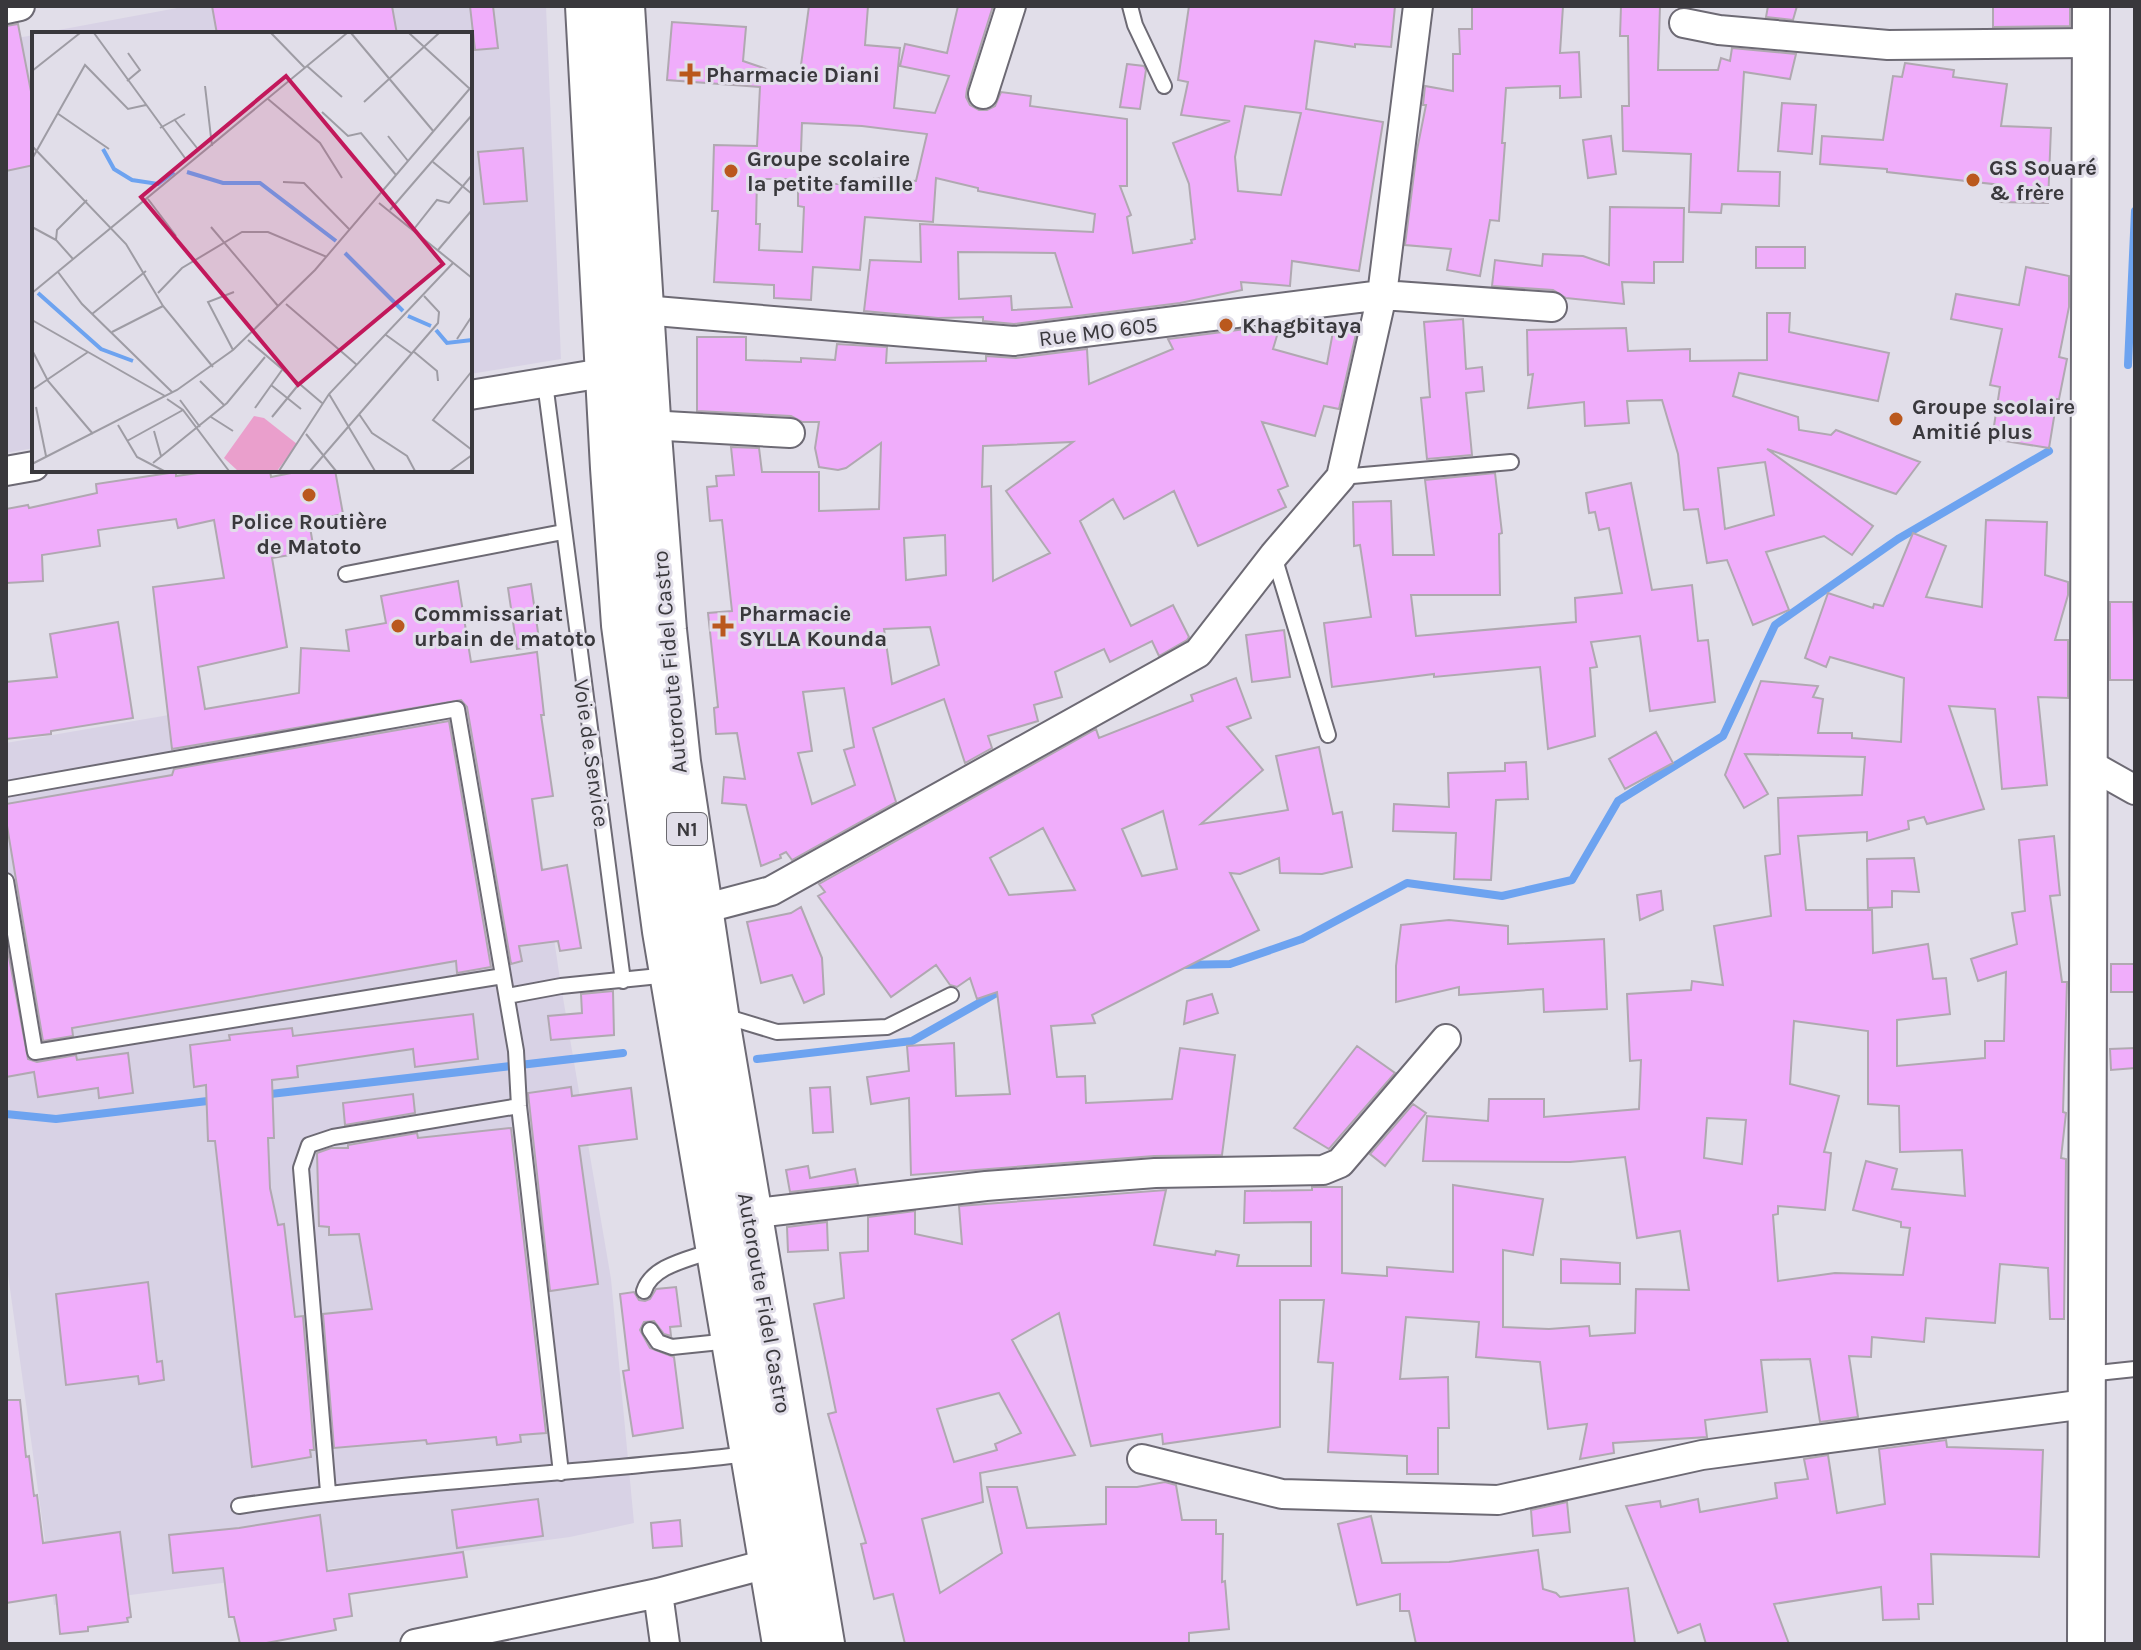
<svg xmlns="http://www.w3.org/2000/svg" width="2141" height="1650" font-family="Karla,sans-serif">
  <rect width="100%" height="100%" fill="#e1dee9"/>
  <!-- built -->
  <path fill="#d8d2e5" d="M188 6H546L561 359 470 374V34H37Z
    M34 35V448L6 453V40Z
    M512 656 561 986 611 1279 634 1523 570 1537 54 1605 6 1260V743Z"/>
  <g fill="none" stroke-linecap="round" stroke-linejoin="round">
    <!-- stream -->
    <path stroke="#6da3f0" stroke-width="8" d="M2128 365 2135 211
      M1181 965 1230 964 1302 939 1407 883 1502 896 1572 880 1618 801 1723 736 1775 625 1898 539 2049 451
      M757 1059 912 1041 1000 991
      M262 1095 623 1053
      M6 1114 56 1119 216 1100"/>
  </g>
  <!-- building -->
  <path fill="#f0adfb" stroke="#b0a8b1" stroke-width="2" fill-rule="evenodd" d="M212 6H392L397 34H217Z
    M470 6H493L498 48 475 50Z
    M809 6H868L865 45 900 48 894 108 935 113 949 76 900 66 905 44 947 53 958 6H993L967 89 966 97 970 105 979 110H987L995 106 1001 92 1031 96 1030 106 1127 119V186H1120L1131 215 1127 217 1133 253 1192 243 1191 240 1195 239 1189 184 1173 143 1230 121 1181 115 1188 82 1178 80 1189 6H1395L1391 47 1355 44V47L1315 41 1311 70 1306 109 1383 122 1359 271 1292 261 1290 286 1241 282 1242 290 1180 303 1014 324 983 321V317L938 318 864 311 870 260 921 262 920 224 1093 232 1095 214 978 191V188L936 178 933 222 865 217 860 270 813 267 811 300 774 298V285L714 282 718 211H712L714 145 757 146 760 87 667 80 672 22 746 27 743 61 799 80ZM1245 106 1301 113 1281 195 1238 191 1235 157ZM802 123 862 126 927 134 916 181 874 178V184H798V206L804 207 802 252 759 250 760 224H756L757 179H800ZM958 252 1055 253 1072 307 1012 310 1011 296 959 299Z
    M1472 6H1563L1560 53 1579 52 1581 97 1560 98V86L1506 88 1502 143H1505L1499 221 1490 220 1480 276 1447 270 1451 249 1405 245 1417 150 1426 105H1423L1425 86 1453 91V54H1460L1459 29H1472Z
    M1621 6H1660L1658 70H1718L1721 58 1730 61 1732 48 1796 54 1790 79 1744 72 1738 171 1780 172 1779 206 1722 204 1721 213 1689 212 1691 154 1623 151 1622 106H1629L1628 36H1620Z
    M1768 6H1797L1793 20 1766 17Z
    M1993 6H2070V26L1993 27Z
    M18 24 34 107V165L6 171V26Z
    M1905 63 1954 70 1953 77 2007 84 2001 126 2051 128 2048 203 2000 202 2001 185 1887 172V169L1820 164 1822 136 1883 140 1893 76 1902 77Z
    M1127 64 1144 66 1146 70 1140 109 1120 107Z
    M1782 103 1816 105 1812 154 1778 151Z
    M1611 136 1616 174 1588 178 1583 140Z
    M523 148 527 201 484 204 478 152Z
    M1610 207 1684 208 1683 262H1654V283L1622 282 1624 304 1566 298 1553 290 1492 286 1495 260 1542 266 1543 254 1583 256 1609 265Z
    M1756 247H1805V268H1756Z
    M2026 267 2069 276V307L2059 357 2067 359 2059 399H2057L2049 448 1992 439 2000 387 1990 385 2002 329 1951 319 1956 294 2019 305Z
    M1767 313H1790L1789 332 1889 353 1878 401 1739 373 1733 396 1798 417 1799 430 1831 435 1836 430 1920 462 1896 494 1767 449 1873 526 1852 555 1824 536 1766 552 1789 610 1753 625 1727 560 1707 563 1698 509 1684 510 1678 454 1662 400 1627 401 1629 423 1585 426 1584 402 1528 408 1533 374 1528 375 1527 330 1626 328 1628 351 1690 349V361L1767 360ZM1765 462 1774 515 1725 529 1718 468Z
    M1463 319 1466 369 1482 367 1484 391 1466 393 1472 455 1427 459 1421 398 1430 397 1424 322Z
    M1335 321 1358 325 1339 409 1324 406 1315 436 1262 422 1288 486 1278 490 1286 507 1198 546 1174 491 1124 519 1113 499 1080 521 1131 626 1173 605 1189 637 1187 640 1159 656 1152 641 1110 662 1104 649 1055 672 1062 697 1034 705 1038 721 988 736 992 748 965 763 944 699 873 728 896 802 792 860 786 852 780 855 781 858 761 866 746 805 722 803 724 777 745 779 737 733 716 734 714 708 718 707 708 613 732 611 722 520 710 521 707 487 717 486 716 476 734 475 731 447 759 448 762 472H819V511L879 509 881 443 846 468 838 470 819 467 815 448 819 422H802L791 416 697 411V337H746V360L801 362V358L835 360 837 344 887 347 886 363 986 361V356L1016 358 1087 349 1089 384 1173 349 1168 339 1269 326 1279 329 1273 349 1327 364ZM1073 442 1006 491 1050 553 993 581 991 486 982 487 983 446ZM945 535 946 575 906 580 904 538ZM930 627 939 665 892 684 884 629ZM844 688 854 747 844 750 855 785 812 804 798 753 812 751 803 692Z
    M219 470H270L271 477 306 470H335L343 514 309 521 314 551 272 558 287 647 198 667 205 709 299 693 301 648 349 651 346 630 386 623 381 596 458 581 471 662 537 652 544 715H541L553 796 532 799 542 870 567 865 581 948 560 951 558 941 519 946 522 961 511 964 467 707 461 700 172 749 153 587 224 578 214 520 178 528 176 519 98 530 100 546 42 555 43 581 6 583V509L28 505 29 508 97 493 96 484 176 472V476Z
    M1495 473 1502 533 1499 534 1500 595H1411L1416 636 1576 622 1575 598 1622 593 1609 528 1599 530 1595 512 1589 513 1586 493 1631 483 1652 590 1692 585 1698 641 1708 640 1715 702 1650 711 1640 636 1591 642 1597 667 1590 668 1595 736 1548 749 1540 667 1434 677V674L1332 687 1324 623 1371 617 1360 545 1354 546 1353 502 1391 501 1393 555H1434L1425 480Z
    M1986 520 2047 522 2045 575 2068 582V595L2055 640H2068V698L2038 697 2047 785 2002 789 1995 709 1949 706 1984 809 1927 824 1924 817 1908 821 1909 829 1867 841V832L1798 836 1806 910H1872L1873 953 1928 944 1933 979 1946 978 1950 1014 1897 1020V1066L1985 1058V1041H2004L2006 972 1978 981 1971 959 2017 944 2012 913 2025 911 2019 840 2054 836 2060 895 2050 896 2062 982H2067L2063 1112 2066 1113 2061 1158 2066 1159 2064 1319H2050L2048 1268 2000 1264 1995 1323 1926 1318 1924 1342 1872 1337 1871 1357 1849 1356 1858 1417 1820 1422 1810 1359 1761 1360 1767 1412 1705 1420 1707 1437 1613 1443 1614 1453 1580 1459 1587 1424 1548 1429 1540 1362 1476 1357 1479 1322 1406 1317 1400 1379 1448 1377 1449 1428H1438V1474H1407V1456L1328 1452 1333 1363 1318 1362 1324 1300H1280V1427L1163 1444 1162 1434 1091 1446 1059 1313 1012 1340 1075 1455 980 1473 983 1502 922 1519 940 1593 1002 1553 987 1487H1017L1027 1528 1106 1524V1487H1137L1165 1482 1176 1485 1182 1520H1216V1534H1223L1222 1582 1225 1581 1229 1629 1189 1633V1643L905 1644 893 1594 874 1599 861 1544 866 1543 828 1414 836 1412 814 1304 844 1298 840 1253 868 1251V1217L915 1211V1234L962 1244 959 1206 1166 1190 1154 1245 1215 1255 1216 1251 1239 1255 1237 1266H1311V1222L1244 1223 1245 1191 1312 1190V1187H1342V1273L1387 1276V1267L1453 1272V1185L1543 1199 1533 1255 1503 1250V1327L1549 1329 1589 1326 1590 1336 1635 1333 1636 1289 1689 1290 1680 1231 1637 1238 1625 1157 1570 1162 1423 1161 1427 1116 1488 1121 1489 1099H1544V1117L1639 1109 1641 1060 1630 1061 1627 994 1691 990 1692 981 1723 985 1714 926 1771 916 1765 856 1780 854 1778 798 1862 795 1865 757 1745 754 1768 794 1744 808 1725 775 1761 681 1818 686 1813 697 1823 699 1818 733H1852V738L1901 742 1904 678 1830 657 1826 667 1805 658 1828 593 1873 608 1874 604 1883 606 1913 533 1946 546 1926 597 1982 607ZM1794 1021 1868 1031V1104L1899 1106 1900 1152 1962 1150 1965 1196 1892 1189 1897 1169 1866 1161 1853 1210 1901 1222V1227L1910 1228 1903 1275 1835 1273 1778 1281 1773 1215 1778 1214V1206L1825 1210 1831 1153 1824 1152 1839 1096 1790 1084ZM1707 1118 1746 1120 1742 1164 1704 1158ZM999 1393 1021 1433 995 1444 997 1450 954 1462 937 1409Z
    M531 584 540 646 517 649 508 588Z
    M2110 602H2133L2135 680H2110Z
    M118 622 133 718 51 731V734L6 739V682L57 677 50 634Z
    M1284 630 1290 677 1252 682 1246 635Z
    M1236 678 1251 718 1227 727 1263 770 1201 824 1288 810 1276 756 1319 747 1333 814 1342 812 1352 867 1322 874 1280 873 1279 858 1240 874 1230 873 1259 930 1092 1015 1095 1023 1051 1026 1057 1077 1085 1076 1086 1103 1172 1099 1180 1048 1235 1055 1222 1155 1154 1156 911 1175 909 1098 871 1104 867 1077 909 1071 907 1046 954 1043 956 1096 1010 1094 997 992 977 999 970 978 957 987 950 985 936 965 891 997 818 896 825 892 819 884 1096 729 1099 738 1193 701 1191 695ZM1163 811 1177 869 1142 876 1122 829ZM1043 828 1075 890 1009 895 990 858Z
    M449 721 491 967 457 973 456 961 72 1028 73 1036 43 1041 6 820V804L172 775 174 769Z
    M1656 732 1673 763 1625 789 1609 759Z
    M1526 762 1528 799 1496 800 1491 880 1454 879 1456 833 1393 831 1394 804 1449 807 1448 773 1505 771V763Z
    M1914 858 1919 892 1892 891V907L1868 908 1867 859Z
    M1661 891 1663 910 1640 920 1637 895Z
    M801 907 822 958 824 994 804 1003 792 975 761 983 747 922 791 913Z
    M1449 920 1508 926V944L1604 939 1607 1009 1544 1012 1543 989 1459 995V987L1396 1002V966L1401 925Z
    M6 941 28 1059 37 1062 76 1055 77 1060 128 1053 133 1093 99 1098 98 1088 38 1097 34 1072 6 1077Z
    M2111 964H2135V992H2111Z
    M613 991 614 1035 551 1040 548 1016 582 1013 581 994Z
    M1212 994 1218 1013 1184 1024 1187 1001Z
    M473 1014 478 1059 415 1067 413 1049 297 1066 298 1077 272 1080 274 1138H268L270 1188 278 1225 284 1224 295 1317 303 1316 314 1450H310L311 1457 252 1467 215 1141H208L206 1085 194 1087 190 1045 230 1040 229 1035 292 1028 293 1036Z
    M1357 1046 1395 1073 1329 1149 1294 1128Z
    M2135 1048V1068L2111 1070 2110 1049Z
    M571 1087 572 1096 631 1088 637 1139 579 1146 598 1284 550 1291 528 1093Z
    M830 1087 833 1132 813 1133 810 1088Z
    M413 1094 415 1113 345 1125 343 1103Z
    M1413 1104 1426 1113 1385 1166 1370 1154Z
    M511 1128 546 1433 520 1435 521 1442 497 1445 496 1437 427 1444 426 1440 334 1448 323 1314 372 1309 359 1234 329 1235V1227L319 1226 317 1153 331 1148H348V1145L417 1133 418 1138Z
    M808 1166 810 1178 855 1169 858 1184 790 1192 786 1170Z
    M827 1222 828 1250 788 1252 787 1227Z
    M1561 1259 1620 1263V1284L1561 1283Z
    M148 1282 157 1362 162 1361 164 1380 139 1384 138 1376 66 1385 56 1294Z
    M676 1287 681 1326 670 1327 671 1336 664 1334 654 1321 644 1322 640 1330 650 1348 674 1357 683 1428 633 1436 623 1371 629 1370 620 1294 634 1292 639 1300 645 1301 650 1299 656 1289Z
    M6 1400H20L26 1457 29 1456 34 1496 37 1495 43 1543 120 1532 131 1617 127 1618 128 1622 88 1627V1631L60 1634 56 1595 6 1603Z
    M1946 1440 1947 1447 2043 1450 2039 1557 1931 1554 1933 1604H1918L1919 1619 1883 1620 1881 1587 1774 1604 1789 1644H1706L1700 1624 1678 1633 1626 1506 1660 1501 1661 1507 1698 1499 1700 1512 1777 1498 1775 1483 1808 1479 1804 1459 1828 1455 1837 1513 1885 1504 1879 1449Z
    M538 1499 543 1536 457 1548 452 1510Z
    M1567 1502 1570 1532 1533 1536 1531 1510Z
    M320 1515 327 1571 463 1552 467 1577 349 1594 352 1616 334 1619 336 1630 261 1644H240L234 1617H229L223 1568 173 1573 169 1535 239 1528Z
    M1371 1516 1382 1563 1449 1562 1538 1550 1543 1589 1556 1593 1560 1597 1628 1588 1635 1644H1416L1409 1611H1400V1594L1357 1605 1338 1524Z
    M680 1520 682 1546 653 1548 651 1523Z"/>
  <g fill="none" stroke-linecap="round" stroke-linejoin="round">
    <defs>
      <path id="service" d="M1130 6 1135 25 1164 86
        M545 383 623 981
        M1341 477 1511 462
        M1274 556 1328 735
        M346 574 563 532
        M6 789 457 709 516 1051 519 1106 561 1473
        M6 881 35 1052 503 976
        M507 996 561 986 669 975
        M721 1015 777 1032 887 1027 951 995
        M644 1291C652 1265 691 1259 714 1250
        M650 1330 658 1342 672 1347 730 1341
        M2088 1374 2135 1369
        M328 1492 301 1168 309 1145 333 1137 519 1106
        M239 1506C408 1480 579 1474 749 1454"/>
      <path id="minor" d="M6 9 20 6
        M1684 23 1719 30 1888 45 2091 43
        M983 94 1011 6
        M643 310 1014 341 1382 295 1552 307
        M470 395 609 372
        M648 425 790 433
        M6 471 34 466
        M2087 763 2135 790
        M699 910 771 891 1198 653 1274 555 1341 477 1382 295 1418 6
        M749 1214 986 1186 1155 1173 1323 1170 1340 1163 1446 1039
        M1142 1459 1282 1494 1498 1500 1702 1455 2086 1404
        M658 1593 665 1644
        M415 1644 658 1593 771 1563"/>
      <path id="tertiary" d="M2086 1644 2091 6"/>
      <path id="trunk" d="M588 6 613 468 624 625 665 931 785 1644
        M622 6 649 434 664 630 678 762 716 1014 822 1644"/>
    </defs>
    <!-- service casing -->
    <use href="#service" stroke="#6d6a74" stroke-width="18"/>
    <!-- minor casing -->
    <use href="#minor" stroke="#6d6a74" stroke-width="32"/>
    <!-- tertiary casing -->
    <use href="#tertiary" stroke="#6d6a74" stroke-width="40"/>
    <!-- trunk casing -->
    <use href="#trunk" stroke="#6d6a74" stroke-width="48"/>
    <!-- service -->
    <use href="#service" stroke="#fff" stroke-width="14"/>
    <!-- minor -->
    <use href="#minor" stroke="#fff" stroke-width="28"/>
    <!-- tertiary -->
    <use href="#tertiary" stroke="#fff" stroke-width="36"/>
    <!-- trunk -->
    <use href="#trunk" stroke="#fff" stroke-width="44"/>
  </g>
  <!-- markers -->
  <g fill="#ba581d" stroke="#e1dee9" stroke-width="3">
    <path d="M686 62h8v8h8v8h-8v8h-8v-8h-8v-8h8z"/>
    <circle cx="731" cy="171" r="8"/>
    <circle cx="1973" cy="180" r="8"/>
    <circle cx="1226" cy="325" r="8"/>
    <circle cx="1896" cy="419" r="8"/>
    <circle cx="309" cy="495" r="8"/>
    <circle cx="398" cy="626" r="8"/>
    <path d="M719 614h8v8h8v8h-8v8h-8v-8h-8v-8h8z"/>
  </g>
  <g text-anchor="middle" stroke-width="6" stroke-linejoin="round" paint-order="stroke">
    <!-- shield labels -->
    <rect fill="#e1dee9" stroke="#6b6a70" stroke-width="2" x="667" y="813" width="40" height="32" rx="6"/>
    <g font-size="20" font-weight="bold" fill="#39383c">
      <text x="687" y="836">N1</text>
    </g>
    <!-- poi labels -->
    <g font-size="22" font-weight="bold" fill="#39383c" stroke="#e1dee9" text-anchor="start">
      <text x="706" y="82">Pharmacie Diani</text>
      <text x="747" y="166">Groupe scolaire<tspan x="747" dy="25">la petite famille</tspan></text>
      <text x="1989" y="175">GS Souaré<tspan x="1989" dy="25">&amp; frère</tspan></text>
      <text x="1242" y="333">Khagbitaya</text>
      <text x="1912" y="414">Groupe scolaire<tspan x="1912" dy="25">Amitié plus</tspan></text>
      <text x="309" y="529" text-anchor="middle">Police Routière<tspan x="309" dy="25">de Matoto</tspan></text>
      <text x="414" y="621">Commissariat<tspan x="414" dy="25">urbain de matoto</tspan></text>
      <text x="739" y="621">Pharmacie<tspan x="739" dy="25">SYLLA Kounda</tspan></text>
    </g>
    <!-- street labels -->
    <g font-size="22" fill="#39383c" stroke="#e1dee9">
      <text transform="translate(1098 331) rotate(-7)" y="8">Rue MO 605</text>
      <text transform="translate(669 662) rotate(-95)" y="8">Autoroute Fidel Castro</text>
      <text transform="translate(592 753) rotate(82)" y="8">Voie de Service</text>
      <text transform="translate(765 1303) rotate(80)" y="8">Autoroute Fidel Castro</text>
    </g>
  </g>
  <!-- overview -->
  <g transform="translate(32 32)">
    <rect width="440" height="440" fill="#e1dee9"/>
    <path d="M222 384 232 386 265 412 245 439H206L192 426Z" fill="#ea9fcc"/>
    <path fill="none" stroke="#6da3f0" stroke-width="4" d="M71 117 82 137 100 148 126 152 142 140M155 140 191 151H228L304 209M313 221 371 279M6 261 69 317 101 329M376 284 399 294M404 298 415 311 440 308"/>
    <path fill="none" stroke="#9e9ca4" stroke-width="2" d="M62 1 153 126M239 1 273 36M319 1 402 100M377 1 438 57M275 34 310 65M0 39 48 1M95 49 108 38 96 21M173 54 180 114M236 67 288 111 310 146M332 70 407 1M290 80 316 104 329 101 364 143M25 81 77 117M142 87 165 116M128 96 153 82M356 104 376 129M0 114 94 212 131 274 181 335M0 127 53 33 96 77 114 73M401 130 440 162M251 150 272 151 318 198M116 167 144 204M347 171 440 246M358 178 440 83M0 195 24 208M179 195 246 274M382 197 405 168 417 171 440 143M406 218 440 178M41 227 24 208 25 198 55 168M26 240 50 272 140 360M0 261 315 1M126 261 150 236 210 200H236L295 225M254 272 325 333M60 282 114 239M0 288 133 364M80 300 131 274M354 303 379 321M425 307 440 284M216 308 290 371M0 318 16 349 61 402M201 318 176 270 202 260M381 319 405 339 406 349M440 339 401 388 440 418M168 349 192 373M239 353 269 377M0 358 56 320M297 362 343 439M135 367 151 378 197 439M148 368 168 395M4 375 14 424M223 376 250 338M327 382 340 401 375 424 383 439M179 385 201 399M240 385 267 352M86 393 105 425 132 439M122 399 129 424M274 402 304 439M95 409 151 378M121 431 195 371 233 325M0 432 145 358 201 318 283 238 440 54M247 439 297 362 421 231M278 439 406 291 407 280 392 264M418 439 440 423"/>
    <path fill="#c2185b" fill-opacity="0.15" stroke="#c2185b" stroke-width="4" d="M254 44 411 232 266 353 109 165Z"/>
    <rect width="440" height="440" fill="none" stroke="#39383c" stroke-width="4"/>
  </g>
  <!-- border -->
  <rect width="2141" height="1650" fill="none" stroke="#39383c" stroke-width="16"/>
</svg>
